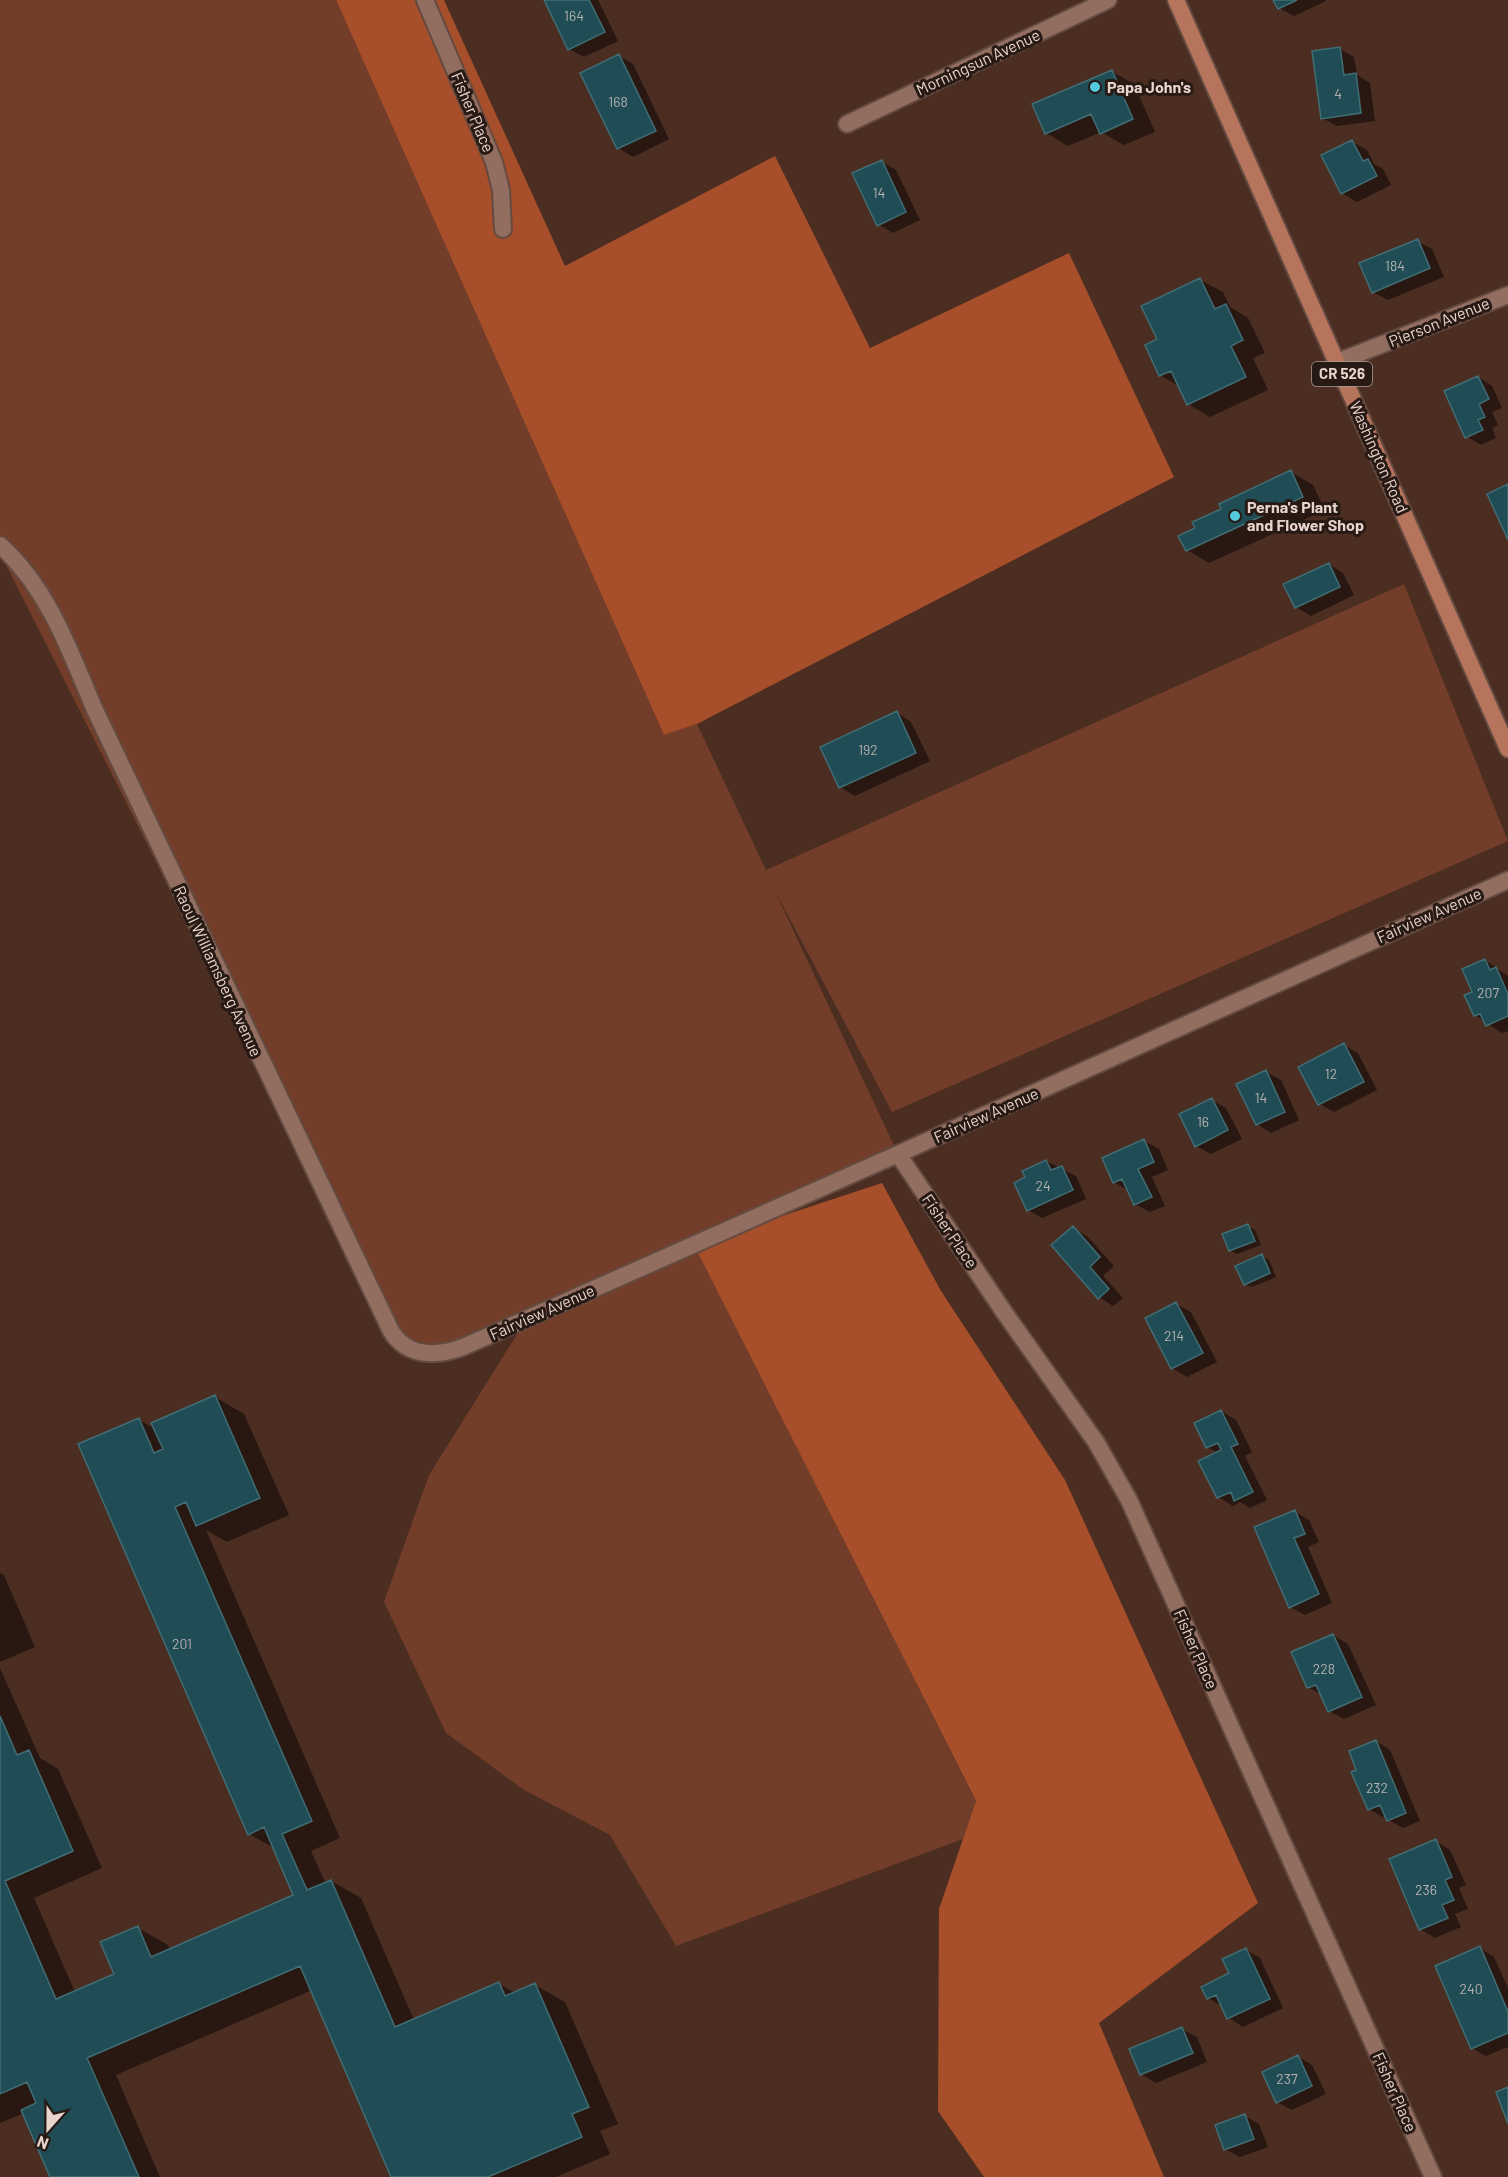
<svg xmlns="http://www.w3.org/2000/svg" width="1508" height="2177" font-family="Barlow,sans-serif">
  <rect width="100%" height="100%" fill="#4b2d21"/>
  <!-- green -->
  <path fill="#723e2a" d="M0 0H336L664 735 697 724 766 870 1404 584 1508 841 892 1112 774 889 898 1154 694 1244 976 1802 963 1839 676 1946 610 1835 524 1790 446 1733 384 1602 429 1475 526 1320 463 1347 404 1346 321 1188 0 553Z"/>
  <!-- forest -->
  <path fill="#a74f2b" d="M336 0H444L565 266 775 156 870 348 1069 253 1174 477 697 724 664 735Z
    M882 1183 941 1291 1065 1480 1258 1903 1099 2023 1164 2177H984L938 2111 939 1909 976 1801 694 1245Z"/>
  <!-- shadow -->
  <path fill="#0007" d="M545 0H598L618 41 584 57 569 49Z
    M1275 0H1326V1L1294 16 1279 8Z
    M1340 49 1354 57 1357 75 1370 83 1375 121 1337 126 1322 118Z
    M619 56 633 64 669 139 633 157 618 148Z
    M1111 71 1134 84 1155 132 1124 145 1101 132 1068 146 1046 133Z
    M1352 142 1367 150 1374 164 1383 169 1391 185 1357 202 1342 193Z
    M881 161 896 170 920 220 893 233 878 224Z
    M1417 241 1432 249 1444 277 1388 300 1373 292Z
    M1200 280 1223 292 1230 307 1248 318 1265 353 1253 358 1268 390 1210 417 1188 404 1180 387 1160 375 1159 340Z
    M1478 377 1492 386 1502 408 1492 412 1498 425 1492 428 1496 438 1481 445 1466 436Z
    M1291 472 1313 485 1325 510 1209 563 1187 550 1197 529 1223 509Z
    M1329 564 1343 573 1354 595 1311 616 1296 607Z
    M897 713 911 722 930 761 855 796 840 787Z
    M1485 960 1508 976V1031L1502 1033 1475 1015 1474 993Z
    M1343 1045 1358 1053 1377 1090 1334 1112 1320 1104Z
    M1266 1072 1281 1080 1299 1120 1271 1133 1257 1124Z
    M1211 1100 1226 1108 1242 1139 1211 1154 1196 1146Z
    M1144 1141 1159 1149 1168 1170 1152 1177 1165 1206 1150 1212 1135 1204 1129 1191 1114 1182Z
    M1046 1161 1076 1176 1086 1199 1042 1218 1028 1210V1178Z
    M1248 1226 1255 1230 1261 1245 1237 1254 1230 1250Z
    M1073 1228 1088 1237 1114 1266 1103 1276 1123 1298 1113 1306 1099 1297Z
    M1262 1256 1269 1260 1276 1277 1252 1287 1245 1284Z
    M1176 1304 1191 1312 1217 1362 1187 1377 1172 1368Z
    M215 1397 244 1414 289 1515 227 1542 206 1530 340 1838 311 1851 326 1884 331 1881 361 1898 414 2020 499 1984 515 1993 535 1985 565 2002 618 2124 600 2131 610 2154 556 2177H393L312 1990 116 2075 160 2177H52L24 2113 0 2123V1668L40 1758 58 1769 102 1868 34 1898 75 1992 116 1975 138 1928 168 1945 170 1950 295 1896 274 1848 249 1834 139 1420 155 1429Z
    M1221 1411 1236 1420 1252 1452 1245 1456 1267 1500 1250 1508 1240 1502 1233 1506 1218 1497V1453L1207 1447Z
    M1295 1512 1309 1520 1319 1542 1308 1547 1332 1603 1305 1615 1290 1607Z
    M0 1573 4 1575 35 1647 0 1662Z
    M1333 1635 1348 1644 1376 1705 1344 1719 1329 1711 1322 1695 1308 1687Z
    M1376 1741 1390 1750 1420 1821 1403 1828 1389 1820 1387 1816 1383 1817 1369 1809 1358 1771Z
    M1436 1841 1450 1850 1466 1885 1459 1888 1468 1909 1455 1914 1461 1927 1435 1938 1420 1929Z
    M1480 1948 1494 1957 1508 1988V2047L1486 2056 1472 2048Z
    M1246 1950 1260 1958 1283 2008 1243 2027 1229 2018 1223 2007 1208 1998 1231 1974Z
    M1182 2029 1197 2037 1207 2062 1156 2083 1141 2074Z
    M1298 2057 1312 2065 1326 2094 1292 2110 1277 2102Z
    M1245 2116 1259 2124 1268 2147 1240 2157 1225 2149Z"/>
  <!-- building -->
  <path fill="#204d55" stroke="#416d74" stroke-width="1.5" d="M544 0H589L605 32 568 50Z
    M1273 0H1297L1278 9Z
    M1340 47 1344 75 1356 73 1361 113 1321 119 1312 51Z
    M619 54 656 131 617 149 580 73Z
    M1112 70 1133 119 1100 134 1091 114 1045 134 1032 104Z
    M1352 140 1363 161 1368 159 1377 176 1341 194 1321 155Z
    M882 160 906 212 877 226 852 173Z
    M1418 239 1430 268 1372 293 1359 263Z
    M1200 278 1215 309 1226 304 1243 340 1231 346 1246 377 1187 405 1171 371 1159 376 1145 345 1157 339 1141 306Z
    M1478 376 1489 399 1479 404 1485 417 1478 420 1483 430 1465 438 1444 391Z
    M1291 470 1303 497 1186 551 1178 536 1195 528 1192 522 1221 509 1219 504Z
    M1508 484V540L1487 494Z
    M1329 563 1340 587 1295 608 1283 584Z
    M897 711 916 753 839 788 820 747Z
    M1485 959 1490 970 1496 967 1508 994V1016L1486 1026 1480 1014 1474 1016 1464 995 1472 992 1462 969Z
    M1344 1043 1364 1082 1318 1105 1298 1067Z
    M1266 1070 1285 1112 1256 1125 1236 1084Z
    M1212 1098 1228 1130 1195 1147 1179 1114Z
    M1144 1139 1154 1162 1138 1169 1152 1197 1134 1205 1122 1179 1113 1183 1102 1158Z
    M1046 1160 1051 1170 1062 1166 1073 1190 1027 1211 1014 1183 1025 1177 1022 1171Z
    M1248 1224 1255 1241 1229 1251 1222 1234Z
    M1073 1226 1100 1257 1090 1267 1109 1289 1098 1299 1051 1245Z
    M1262 1254 1270 1273 1244 1285 1235 1266Z
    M1176 1302 1203 1353 1171 1369 1145 1318Z
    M215 1395 260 1498 196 1526 186 1502 175 1507 312 1821 282 1834 307 1890 331 1880 395 2027 499 1982 505 1996 535 1983 589 2107 572 2114 582 2137 488 2177H391L300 1966 87 2058 139 2177H50L21 2110 36 2103 27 2082 0 2094V1716L17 1755 29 1750 73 1851 5 1881 56 1999 114 1974 100 1942 138 1926 151 1957 293 1895 264 1827 248 1835 78 1444 139 1418 154 1453 163 1449 151 1423Z
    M1221 1410 1238 1444 1231 1447 1253 1492 1234 1501 1231 1492 1217 1498 1198 1461 1221 1450 1218 1443 1206 1448 1194 1423Z
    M1295 1510 1305 1534 1294 1538 1319 1594 1289 1608 1254 1527Z
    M1333 1634 1362 1697 1328 1712 1316 1685 1307 1688 1291 1652Z
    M1376 1740 1406 1813 1387 1821 1380 1805 1368 1810 1351 1772 1356 1770 1349 1751Z
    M1436 1839 1452 1877 1445 1880 1454 1900 1442 1905 1448 1918 1419 1930 1389 1859Z
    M1480 1946 1508 2012V2033L1471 2049 1435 1966Z
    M1246 1948 1270 1999 1227 2019 1216 1995 1207 1999 1201 1987 1229 1973 1222 1959Z
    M1182 2027 1193 2053 1140 2075 1129 2049Z
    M1298 2055 1312 2086 1276 2103 1262 2072Z
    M1508 2087V2124L1496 2092Z
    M1245 2114 1254 2139 1224 2150 1215 2125Z"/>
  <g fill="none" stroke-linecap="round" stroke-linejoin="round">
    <defs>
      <path id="minor" d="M425 0 494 162 501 190 503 229
        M847 124 1108 0
        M1337 362 1508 295
        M0 545C48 588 70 651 94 708L391 1331C407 1357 436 1357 463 1347L898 1154 1508 880
        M898 1154 1004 1312 1096 1442 1129 1500 1433 2177"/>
      <path id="primary" d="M1176 0 1508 749"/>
    </defs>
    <!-- minor casing -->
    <use href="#minor" stroke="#644a40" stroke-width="20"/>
    <!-- primary casing -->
    <use href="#primary" stroke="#644a40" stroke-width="20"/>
    <!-- minor -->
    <use href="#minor" stroke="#926e61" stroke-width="16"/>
    <!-- primary -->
    <use href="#primary" stroke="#b5745b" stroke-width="16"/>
  </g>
  <!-- markers -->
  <g fill="#54cadd" stroke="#271914" stroke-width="2">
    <circle cx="1095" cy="87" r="6"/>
    <circle cx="1235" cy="516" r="6"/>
  </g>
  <g text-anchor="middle" stroke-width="6" stroke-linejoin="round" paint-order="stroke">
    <!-- number labels -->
    <g font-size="14" fill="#b6b2ae">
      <text x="574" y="21">164</text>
      <text x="1338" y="99">4</text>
      <text x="618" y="107">168</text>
      <text x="879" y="198">14</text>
      <text x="1395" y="271">184</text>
      <text x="868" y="755">192</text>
      <text x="1488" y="998">207</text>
      <text x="1331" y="1079">12</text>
      <text x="1261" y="1103">14</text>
      <text x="1203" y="1127">16</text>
      <text x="1043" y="1191">24</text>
      <text x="1174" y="1341">214</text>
      <text x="182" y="1649">201</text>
      <text x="1324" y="1674">228</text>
      <text x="1377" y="1793">232</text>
      <text x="1426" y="1895">236</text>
      <text x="1471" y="1994">240</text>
      <text x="1287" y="2084">237</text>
    </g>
    <!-- shield labels -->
    <rect fill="#271914" stroke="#ae9c95" stroke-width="1.5" x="1312" y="362" width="60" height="24" rx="4.5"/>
    <g font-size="15" font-weight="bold" fill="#e8d4cc">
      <text x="1342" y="379">CR 526</text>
    </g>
    <!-- street labels -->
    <g font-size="16" fill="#e8d4cc" stroke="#271914">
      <text transform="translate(978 62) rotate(-25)" y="6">Morningsun Avenue</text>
      <text transform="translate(473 112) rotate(67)" y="6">Fisher Place</text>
      <text transform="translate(1439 322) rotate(-22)" y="6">Pierson Avenue</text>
      <text transform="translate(1379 457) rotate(66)" y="6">Washington Road</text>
      <text transform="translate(1429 915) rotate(-24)" y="6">Fairview Avenue</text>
      <text transform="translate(218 971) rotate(65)" y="6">Raoul Williamsberg Avenue</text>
      <text transform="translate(986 1115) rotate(-24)" y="6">Fairview Avenue</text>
      <text transform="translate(950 1231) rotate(56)" y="6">Fisher Place</text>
      <text transform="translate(542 1312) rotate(-24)" y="6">Fairview Avenue</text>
      <text transform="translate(1196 1649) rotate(66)" y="6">Fisher Place</text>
      <text transform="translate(1395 2092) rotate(66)" y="6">Fisher Place</text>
    </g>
    <!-- poi labels -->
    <g font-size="16" font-weight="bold" fill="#e8d4cc" stroke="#271914" text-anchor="start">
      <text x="1107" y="93">Papa John's</text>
      <text x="1247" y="513">Perna's Plant<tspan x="1247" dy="18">and Flower Shop</tspan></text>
    </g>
  </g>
  <!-- north arrow -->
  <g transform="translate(48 2129) rotate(201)" stroke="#271914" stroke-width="4.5" paint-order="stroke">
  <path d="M0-4.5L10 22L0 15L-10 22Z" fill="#e8d4cc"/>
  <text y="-9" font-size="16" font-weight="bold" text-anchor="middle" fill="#e8d4cc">N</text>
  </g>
</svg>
